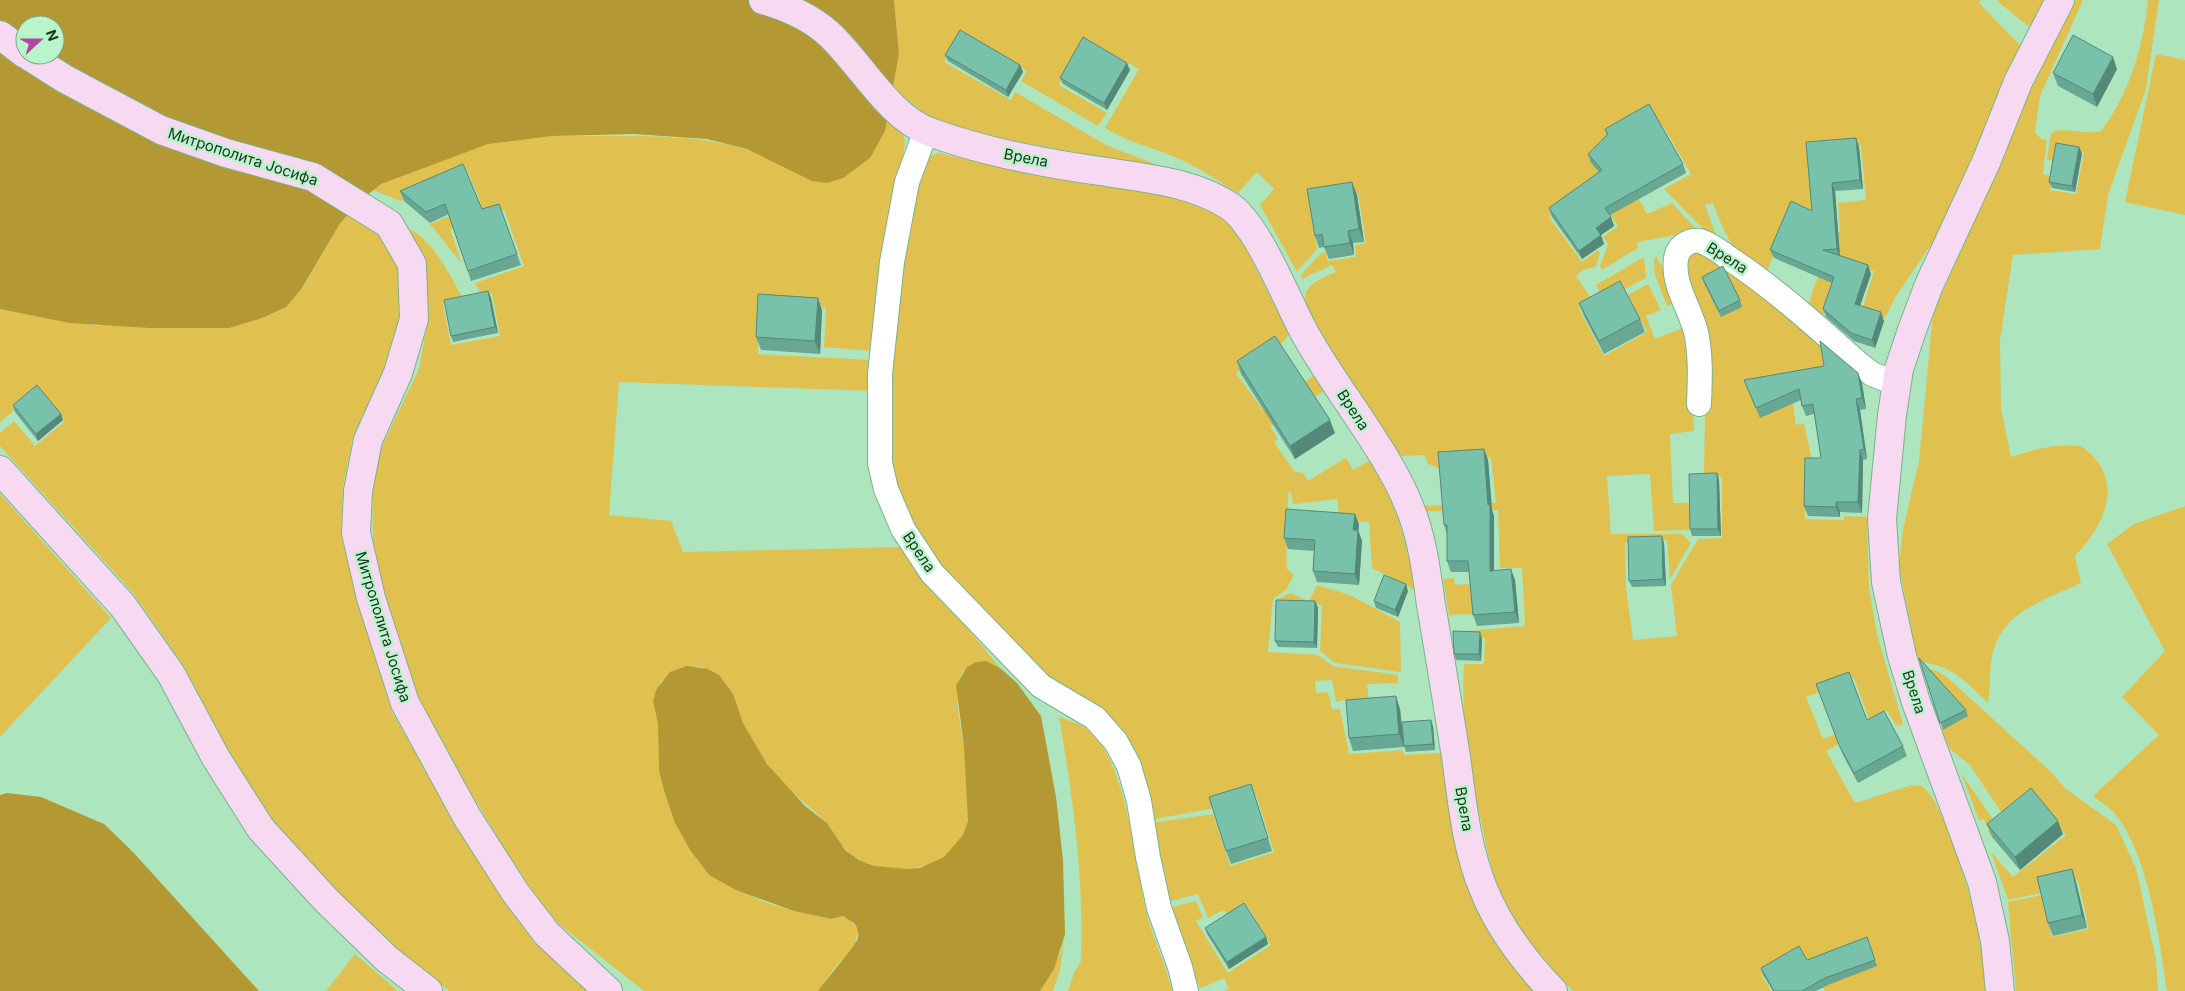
<svg xmlns="http://www.w3.org/2000/svg" width="2185" height="991" font-family="Inter,sans-serif">
  <rect width="100%" height="100%" fill="#ade6be"/>
  <!-- green -->
  <path fill="#e0c150" d="M894 0H1981L1979 3 2021 46 2006 75 1956 198 1937 236 1896 296 1885 318 1862 310 1874 271 1842 260 1821 321 1808 309 1813 289 1840 230 1838 203 1866 200 1861 145 1828 148 1827 140 1807 143 1813 216 1792 207 1765 277C1733 251 1727 241 1713 203L1705 205 1720 246 1664 189 1691 174 1663 126 1635 141 1605 138 1647 214 1672 203 1698 231 1637 242 1638 248 1602 270 1600 266 1608 244 1603 237 1618 226 1591 187 1549 217 1582 262 1598 250 1600 253 1596 267 1583 270 1576 276 1593 301 1579 309 1604 356 1647 332 1628 295 1648 284 1661 310 1646 316 1655 339 1682 328 1672 304 1667 306 1655 275 1654 260 1656 256 1669 279 1689 341 1694 431 1670 434 1673 503H1689L1690 530 1654 531 1650 474 1607 476 1611 534H1682L1691 543 1670 579 1667 540 1625 543 1626 587 1633 640 1677 636 1671 585 1698 539 1722 538V477H1704L1705 411 1684 278 1683 255 1706 250 1820 343 1825 374 1790 381 1796 425 1804 423 1813 465H1806L1805 519 1844 520V516L1867 517 1869 588 1877 634 1903 724 1900 726 1896 725 1887 711 1869 719 1854 678 1806 697 1823 739 1863 724 1866 729 1826 751 1855 803 1912 785 1922 786C1937 799 1943 820 1951 839 1971 893 1981 933 1986 991H1825L1802 951 1761 974 1771 991H1573C1544 961 1516 928 1499 889 1491 871 1487 850 1483 830 1471 776 1460 719 1464 664H1484L1485 638 1457 636V632L1525 626 1522 568H1500L1498 510 1426 511 1424 506 1496 503 1491 457 1441 462 1442 470 1427 463 1425 455 1398 456C1384 434 1303 314 1305 297 1306 283 1325 277 1336 272L1332 265 1302 279 1300 276 1320 254 1326 252 1328 261 1356 257 1355 245 1366 243 1358 193 1311 201 1317 249 1297 272 1260 205 1274 189 1257 172 1238 193C1216 180 1194 164 1170 155 1147 146 1126 141 1105 128L1139 69 1085 39 1059 85 1107 113 1098 126 1021 81 1027 71 961 33 944 62 1011 100 1015 92 1106 145 1157 165 1106 158 994 137 931 118 893 89 899 54Z
    M1996 0H2044L2031 25 2028 26Z
    M2075 0H2083L2040 96 2035 132 2041 139 2047 140 2043 174 2052 176 2050 190 2076 194 2084 152 2058 148 2054 161 2047 160 2051 134C2060 125 2086 136 2101 131 2130 92 2143 48 2148 0H2159L2146 89 2108 195 2100 249 2013 255 2000 340 2001 408 2011 457C2035 449 2055 444 2081 446 2126 478 2107 523 2075 556L2081 583C2047 599 2003 611 1993 652 1989 667 1991 687 1988 703 1966 682 1953 666 1921 662L1916 654 1899 565 1903 529 1919 461 1933 313 1978 214 2027 95Z
    M2156 54 2185 60V215L2125 202Z
    M888 116 903 132 905 144 871 351 824 347 826 308 760 305 758 354 870 360 871 391 619 382 609 515 671 521 683 552 902 547 1000 668C989 662 981 658 969 666 947 679 962 727 964 748 966 771 971 798 968 820 964 858 918 874 886 869 865 865 848 855 835 838 832 833 830 826 826 822 805 802 783 787 767 763 757 750 749 735 742 721 730 694 730 675 697 666L662 680 653 701 658 724 659 771 665 794 675 823 690 850 709 875 764 902 794 911 831 919 843 916 849 919 858 930 855 945 833 970 818 991H644L560 925 536 896 503 846 456 768 418 697 396 636 380 583 373 543 372 486 378 455 419 369 425 336 428 302 425 274 410 229C437 245 448 273 464 300L443 304 451 345 500 336 492 294 482 296 475 283 524 266 504 210 450 229 462 264 430 224 481 203 468 172 400 201 373 190 381 184C416 170 451 153 487 144 521 135 559 136 593 136 652 136 710 134 765 156Z
    M939 153 1000 167 1181 198 1212 211 1225 221 1240 237 1289 334 1281 344 1236 373 1263 410 1315 375 1324 391 1270 426 1278 439 1274 442 1295 472 1303 473 1308 481 1346 458 1353 470 1369 461C1397 505 1406 539 1415 590L1372 568 1369 522 1340 520 1337 499 1293 504 1291 492 1288 493C1289 519 1285 544 1287 569L1294 575 1286 590 1273 599 1268 652 1318 655 1333 666 1398 675V683L1367 684 1369 703 1347 704 1345 700 1336 702 1332 680 1315 681 1316 693 1328 692 1332 709H1340L1349 754 1403 750 1404 755 1441 753C1448 798 1452 854 1471 895 1485 929 1509 964 1534 991H1224L1229 988 1224 978 1201 988 1183 955 1167 908 1196 901 1203 917 1196 921 1228 973 1271 945 1248 906 1228 917 1224 910 1208 918 1198 894 1167 902 1151 823 1213 814 1230 866 1274 852 1256 795 1210 809 1150 820 1139 773 1031 669 930 556 889 479 888 421 899 271 924 158Z
    M347 215 378 235 399 269 402 318 383 371 353 437 343 486 341 536 360 611 392 712 458 828 503 899 534 942 589 991H450L420 971 389 944 291 843 262 807 226 748 184 666 134 594 0 446V433L14 421 35 446 65 421 40 389 0 422V309L99 326 302 289 339 225Z
    M1644 257 1646 278 1604 300 1596 285Z
    M0 494 111 618 0 737Z
    M2185 506V991H2167C2159 939 2149 857 2116 815 2111 808 2100 802 2093 796L2159 735 2122 697 2165 651 2107 544 2134 524Z
    M1454 578 1455 585 1471 584 1474 614 1449 615 1443 579Z
    M1317 585 1350 595 1400 622 1401 672 1335 663 1320 651 1322 605 1280 603 1278 599 1290 593 1309 601Z
    M1925 668 1935 670 1946 676 2050 771 2066 789 2116 825 2136 868 2156 960 2158 991H2016L2008 902 2042 895 2052 937 2089 929 2078 881 2041 888V893L2008 900 1991 852 2013 877 2066 835 2035 798 2007 821 1970 765 1950 749 1942 730 1968 716Z
    M1059 717C1067 720 1076 722 1084 727 1126 753 1135 864 1146 911 1153 939 1166 964 1172 991H1068L1074 973 1081 961C1084 878 1073 798 1059 717Z
    M1961 773 1999 828 1990 835 1984 819 1979 820Z
    M1065 934 1060 970 1053 991H1040L1061 952Z
    M355 954 398 991H326Z"/>
  <!-- forest -->
  <path fill="#b39833" fill-rule="evenodd" d="M0 0H894L899 54 885 131 870 158 843 178 827 183 812 181 747 149 707 139 634 134 552 136 488 144 381 184 356 204 339 225 302 288 286 307 262 318 229 328H150L70 323 0 309ZM25 25H55V55H25Z
    M986 661 1000 668 1017 683 1041 716 1056 797 1063 860 1065 934 1054 969 1040 991H818C825 981 857 944 858 938 859 932 857 927 854 923L843 916 831 919 794 911 736 890 709 875 690 850 675 823 665 794 659 771 658 724 653 701 656 690 670 672 687 666 708 669 719 675 733 694 743 723 767 764 805 806 827 823 845 850 859 860 874 866 907 869 920 868 944 857 963 835 968 821 964 747 956 685 967 667 976 662Z
    M7 793 41 797 104 824 133 852 259 991H0V795Z"/>
  <g fill="none" stroke-linecap="round" stroke-linejoin="round">
    <defs>
      <path id="street" d="M926 131 907 182 892 262 880 374V463L886 489 903 529 932 573 1041 686 1095 718 1116 742 1129 766 1139 801 1148 857 1159 908 1180 967 1186 991
        M1699 404C1700 380 1701 355 1696 332 1690 308 1672 284 1676 259 1677 248 1688 239 1700 241 1711 244 1723 254 1733 261 1778 291 1818 328 1859 364L1872 374 1897 384"/>
      <path id="secondary" d="M763 0C787 7 812 18 830 35 861 64 889 117 930 132 986 153 1048 164 1107 172 1149 179 1191 182 1228 205 1257 223 1286 298 1303 330 1335 390 1391 453 1413 516 1423 544 1427 576 1431 605 1440 656 1448 707 1456 757 1462 800 1466 847 1483 888 1498 926 1525 962 1553 991
        M0 35 25 54
        M27 55 65 79 161 130 226 153 313 177 389 224 412 264 414 319 398 373 368 440 358 491 356 533 371 598 405 703 467 817 515 892 547 934 608 991
        M0 470 123 606 171 674 216 758 261 829 326 900 387 959 428 991
        M2000 991 1995 941 1982 882 1916 702 1902 656 1886 582 1882 519 1892 415 1899 369 1912 330 1929 285 1987 160 2018 82 2060 0"/>
    </defs>
    <!-- street casing -->
    <use href="#street" stroke="#7bb28c" stroke-width="26"/>
    <!-- secondary casing -->
    <use href="#secondary" stroke="#7bb28c" stroke-width="30"/>
    <!-- street -->
    <use href="#street" stroke="#fff" stroke-width="24"/>
    <!-- secondary -->
    <use href="#secondary" stroke="#f7daf2" stroke-width="28"/>
  </g>
  <!-- wall -->
  <path fill="#67a794" d="M945 55 1020 65 1023 72 1008 97 948 61Z
    M2117 69 2097 107 2058 86 2053 73Z
    M1130 70 1107 110 1063 84 1060 78Z
    M1605 129 1683 164 1686 173 1610 215 1614 226 1601 235 1604 244 1582 259 1552 217 1549 208 1599 172 1591 163 1588 154 1607 135Z
    M1856 138 1859 147 1863 189 1835 191 1840 256 1871 274 1860 305 1884 321 1875 348 1854 341 1826 317 1823 309 1832 283 1774 258 1770 250 1812 211Z
    M2082 153 2075 192 2052 188 2049 182Z
    M400 191 482 209 499 204 521 265 471 281 449 214 430 223 404 201Z
    M1357 195 1364 242 1353 243 1354 255 1329 259 1324 247 1319 248 1315 236Z
    M1702 277 1740 300 1742 307 1721 317 1704 283Z
    M488 291 491 298 498 333 453 342 451 336Z
    M818 298 822 311 820 354 761 350 756 337Z
    M1579 303 1640 319 1645 332 1604 354 1584 316Z
    M1237 361 1335 433 1295 459 1241 374Z
    M1744 380 1862 383 1866 409 1860 410 1867 459 1863 460 1862 513 1840 512V517L1808 516 1804 506 1821 458 1814 414 1806 416 1802 406 1801 400 1760 418Z
    M13 405 61 414 63 420 38 441 15 412Z
    M1484 449 1488 460 1492 510 1494 516V571L1515 580 1519 623 1477 626 1473 615 1469 572H1451L1447 561V534L1444 525Z
    M1717 473 1719 480 1721 536H1692L1690 529Z
    M1355 514 1359 525 1358 530 1362 541 1359 585 1317 582 1313 571 1314 551 1288 549 1284 538Z
    M1664 543 1666 586 1632 587 1629 581Z
    M1408 591 1398 617 1376 608 1374 601Z
    M1315 601 1318 608 1317 648 1278 647 1275 641Z
    M1482 639 1481 661 1456 660 1454 654Z
    M1919 658 1966 710 1968 716 1943 730Z
    M1816 684 1903 746 1907 756 1858 783 1843 755Z
    M1400 709 1404 747 1353 751 1349 738Z
    M1433 726 1435 750 1406 752 1404 746Z
    M1251 784 1272 851 1231 864 1226 851Z
    M1987 824 2063 834 2020 870 1992 837Z
    M2072 869 2076 882 2087 928 2053 936 2048 923Z
    M1205 928 1266 937 1268 944 1229 969 1207 934Z
    M1867 937 1877 966 1828 985 1816 991H1773L1763 975 1761 968 1807 960Z"/>
  <!-- shaded-wall -->
  <path fill="#548878" d="M2113 57 2117 69 2097 107 2093 94Z
    M1127 63 1130 70 1107 110 1104 103Z
    M1020 65 1023 72 1008 97 1006 90Z
    M1856 138 1859 147 1863 189 1860 180Z
    M2079 147 2082 153 2075 192 2072 186Z
    M1352 182 1357 195 1364 242 1359 229Z
    M1832 183 1835 191 1840 258 1837 249Z
    M1611 217 1614 226 1601 235 1604 244 1582 259 1579 251 1596 228Z
    M1348 231 1353 243 1354 255 1350 243Z
    M1868 265 1871 274 1858 312 1855 304Z
    M488 291 491 298 498 333 495 327Z
    M818 298 822 311 820 354 815 341Z
    M1881 312 1884 321 1875 348 1872 340Z
    M1858 373 1862 383 1866 409 1862 398Z
    M1856 399 1860 410 1867 459 1864 449Z
    M61 414 63 420 38 441 36 434Z
    M1330 420 1335 433 1295 459 1290 446Z
    M1484 449 1488 460 1492 510 1494 516V582L1490 571 1488 505Z
    M1860 450 1863 460 1862 513 1858 502Z
    M1717 473 1719 480 1721 536 1718 529Z
    M1836 502 1840 512V517L1836 507Z
    M1355 514 1359 525 1357 541 1353 530Z
    M1358 530 1362 541 1359 585 1355 574Z
    M1662 536 1664 543 1666 586 1663 579Z
    M1511 569 1515 580 1519 623 1515 612Z
    M1406 584 1408 591 1398 617 1395 610Z
    M1315 601 1318 608 1317 648 1314 642Z
    M1480 632 1482 639 1481 661 1479 654Z
    M1396 696 1400 709 1404 747 1399 734Z
    M1431 720 1433 726 1435 750 1433 744Z
    M2058 821 2063 834 2020 870 2015 857Z
    M2072 869 2076 882 2087 928 2082 915Z
    M1266 937 1268 944 1229 969 1227 962Z"/>
  <!-- building -->
  <path fill="#78c2ac" stroke="#548878" d="M960 30 1020 65 1006 90 945 55Z
    M2073 35 2113 57 2093 94 2053 73Z
    M1083 37 1127 63 1104 103 1060 78Z
    M1649 104 1683 164 1605 208 1611 217 1596 228 1601 235 1579 251 1549 208 1602 170 1588 154 1608 134 1605 129Z
    M1856 138 1860 180 1832 183 1837 249 1823 250 1868 265 1855 304 1881 312 1872 340 1851 333 1823 309 1834 277 1770 250 1791 201 1812 211 1806 142Z
    M2056 143 2079 147 2072 186 2049 182Z
    M463 164 482 209 499 204 517 254 468 271 445 204 426 212 400 191Z
    M1352 182 1359 229 1348 231 1350 243 1324 247 1322 234 1315 236 1307 189Z
    M1723 266 1740 300 1719 311 1702 277Z
    M1620 281 1640 319 1599 341 1579 303Z
    M488 291 495 327 451 336 444 300Z
    M758 294 818 298 815 341 756 337Z
    M1275 336 1330 420 1290 446 1237 361Z
    M1820 341 1858 373 1862 398 1856 399 1864 449 1860 450 1858 502H1836V507L1804 506 1805 458H1821L1813 404 1802 406 1799 389 1756 408 1744 380 1824 366Z
    M37 385 61 414 36 434 13 405Z
    M1484 449 1488 505H1490V571L1511 569 1515 612 1473 615 1468 561H1447V525H1444L1438 452Z
    M1717 473 1718 529H1690L1689 474Z
    M1286 509 1355 514 1353 530H1358L1355 574 1313 571 1315 540 1284 538Z
    M1662 536 1663 579 1629 581 1628 537Z
    M1384 575 1406 584 1395 610 1374 601Z
    M1276 600 1315 601 1314 642 1275 641Z
    M1453 631 1480 632 1479 654H1454Z
    M1919 658 1966 710 1940 723Z
    M1849 672 1867 720 1884 711 1903 746 1854 773 1839 745 1816 684Z
    M1396 696 1399 734 1349 738 1346 700Z
    M1431 720 1433 744 1404 746 1402 722Z
    M1251 784 1268 838 1226 851 1209 797Z
    M2031 788 2058 821 2015 857 1987 824Z
    M2072 869 2082 915 2048 923 2037 877Z
    M1244 903 1266 937 1227 962 1205 928Z
    M1867 937 1875 960 1825 978 1802 991H1774L1761 968 1799 946 1807 960Z"/>
  <g text-anchor="middle" stroke-width="5" stroke-linejoin="round" paint-order="stroke">
    <!-- street labels -->
    <g font-size="15" fill="#1d3324" stroke="#baf4cb">
      <text transform="translate(243 157) rotate(18)" y="5">Митрополита Јосифа</text>
      <text transform="translate(1026 158) rotate(11)" y="5">Врела</text>
      <text transform="translate(1727 258) rotate(32)" y="5">Врела</text>
      <text transform="translate(1353 410) rotate(57)" y="5">Врела</text>
      <text transform="translate(919 552) rotate(56)" y="5">Врела</text>
      <text transform="translate(383 627) rotate(73)" y="5">Митрополита Јосифа</text>
      <text transform="translate(1914 692) rotate(72)" y="5">Врела</text>
      <text transform="translate(1464 809) rotate(80)" y="5">Врела</text>
    </g>
  </g>
  <!-- north arrow -->
  <g transform="translate(40 40) rotate(69)"><circle r="24" fill="#baf4cb" stroke="#7ba788"/>
  <path d="M0-4L9 19L0 12L-9 19Z" fill="#b345a3"/>
  <text y="-8" font-size="14" font-weight="bold" text-anchor="middle" fill="#1d3324">N</text>
  </g>
</svg>
